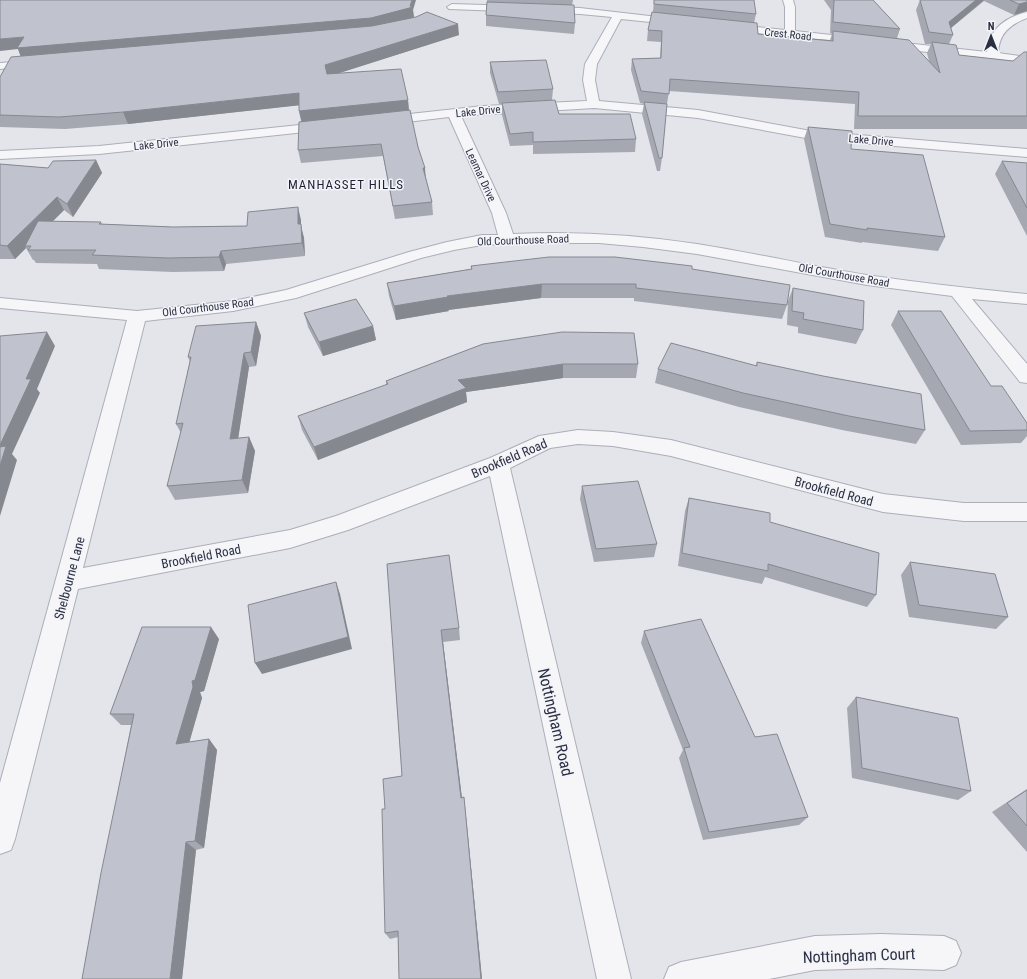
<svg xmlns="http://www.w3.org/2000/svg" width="1027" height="979" font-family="'Roboto Condensed',sans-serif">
  <rect width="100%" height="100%" fill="#e3e5eb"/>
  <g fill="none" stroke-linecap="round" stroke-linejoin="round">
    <defs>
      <path id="minor" d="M783 0H793L795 7V31L987 52C989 29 1006 17 1027 12V18C1009 25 999 34 998 53L1027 57V63L728 30 723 27 728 24 785 30V7Z
        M452 4 580 8 684 20 685 22 680 25 621 19 597 64 595 80 599 101 698 110 811 131 1027 149V157L811 139 698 118 594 108 461 116 506 213 513 234C575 231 637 235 697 244 754 253 811 266 867 275 920 283 974 289 1027 294V304L972 299 1027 364V383L1020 382 952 296 867 285 697 254 643 247 599 243H523L482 245 454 250 421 258 296 298 233 311 145 321 83 568 290 530 336 516 490 458 539 436 578 430 613 432 671 440 883 494 964 503H1027V521H964L883 512 671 456 613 446 578 444 550 448 510 468 631 979H597L490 476 348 530 290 548 78 589 15 839 11 850 0 854V783L127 320 0 308V298L137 311 233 301 286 290 409 252 447 242 482 235H498L492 213 449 117 382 125 378 124 376 121 378 118 382 117 483 106 587 101 583 80 585 64 612 17 580 14 449 9 447 7Z
        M37 60 41 61 43 63 41 65 0 69V63Z
        M328 122 333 123 334 126 333 129 99 154 0 159V151L99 146Z
        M881 934 944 936 956 941 961 953 956 965 944 970 881 968 815 970 769 979H664L669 967 681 962 815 936Z"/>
    </defs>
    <!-- minor casing -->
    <use href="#minor" stroke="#acaeb9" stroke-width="2"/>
    <!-- minor -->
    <use href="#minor" fill="#f6f6f9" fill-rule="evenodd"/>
  </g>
  <!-- wall -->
  <path fill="#a5a8b1" d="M487 0H573L572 5 575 23 574 34 486 26V15Z
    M654 0 756 14 754 23 758 34 830 40 832 34 830 33 831 10 824 0H873L900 29 897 38 929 61 927 53 931 44H925L916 10 920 0H1027L1014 15 984 1 951 28 953 35 949 44 959 55 1013 61 1027 52V129H854L855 104 669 91 667 104 662 158 660 171H657L642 114 644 104 640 103 631 70 632 59 660 58 661 42 647 41 648 30 653 12Z
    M413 10 414 17 459 35 336 74 408 100 409 110 432 202 433 215 395 219 383 156 301 163 298 150 301 121 299 111V105L128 124 65 129 0 127V77L21 57 18 49Z
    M490 62 553 89 552 100 559 114 636 139 635 152 533 154V145L510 146 502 115V104H499L490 73Z
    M808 127 851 149 945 237 938 251 862 242V243L825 237 804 139Z
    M96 160 102 173 73 217 64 210 52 222H101L102 224 173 227 247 226 301 220V226L304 238 305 256 226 264 224 271 173 272 99 269 97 264 36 263 34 260H33L26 248 15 259H0V164L48 168Z
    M1002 161 1027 163V236L995 174Z
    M471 266 692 269 787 305 782 319 634 301V298H541L448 310 449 311 396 320 389 296 387 283 471 269Z
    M793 288 863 330 856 344 798 333V327L787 325 788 301Z
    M898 311 991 386 1027 423V436L1021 443 961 445 891 325Z
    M304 313 373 326 376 340 323 356 308 327Z
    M256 322 261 336 256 366 249 367 238 438 249 437 255 451 248 493 175 500 167 486 181 433 176 424 190 362 188 357Z
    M483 344 638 364 636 378H563L466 392 467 402 318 460 302 430 298 416 386 385V381Z
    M757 362 925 430 916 444 842 430 739 407 655 383 658 369 756 366Z
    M582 486 657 544 654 557 594 562 580 499Z
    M689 498 770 522 876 595 867 607 765 577 762 584 678 566 685 511Z
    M910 562 1008 617 996 629 909 617 901 575Z
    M387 564 459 628 460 640 443 642 462 798 465 806 482 979H399L398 937 390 939 385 933V809L402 776Z
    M644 631 755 737 808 817 799 825 703 840 679 758 683 750 641 643Z
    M219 639 204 691 200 692 202 698 189 742 209 739 217 750 204 848 196 850 182 979H82L131 725H121L110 714Z
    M856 697 971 791 958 800 852 778 847 708Z
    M1027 789V852L992 812Z"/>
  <!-- shaded-wall -->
  <path fill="#868890" d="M412 0H416L413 10 414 18 373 29 22 60 18 49 0 51V39L410 6Z
    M976 0H984L945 33 949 22Z
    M1027 2V11L1014 15 1019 4Z
    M458 24 459 35 327 77 325 65Z
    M299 93 302 105 128 124 123 112Z
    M408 100 409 112 302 123 299 111Z
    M96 160 102 173 73 217 67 204Z
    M423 168H425L426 181Z
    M57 197 64 210 28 246H25L26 248 15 259 7 246Z
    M298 207 301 220V226L304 238 305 256 298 224Z
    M221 251 226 264 224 271 219 257Z
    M542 284 541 298 448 310 449 311 396 320 394 306 447 296Z
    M256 322 261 336 256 366 251 352Z
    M373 326 376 340 323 356 319 342Z
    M47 332 55 346 37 389 40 393 12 454 17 460 0 516V445L26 379Z
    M244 353 249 367 236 453 230 439Z
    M563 364V378L466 392 467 402 318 460 314 447 458 380Z
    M249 437 255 451 248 493 242 480Z
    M336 582 340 594 352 649 262 674 255 663Z
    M211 627 219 639 204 691 200 692 202 698 186 754 176 744 192 681Z
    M441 630 443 642 463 807 461 798Z
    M209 739 217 750 204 848 195 841Z
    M464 797 465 806 482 979H481Z
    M186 842 196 850 182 979H170Z"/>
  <!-- building -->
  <path fill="#c0c3ce" stroke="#868890" d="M0 0H412L410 6 413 7 371 18 17 48 24 37 0 39Z
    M654 0H754L756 14 654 4Z
    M834 0H873L900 29 833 22Z
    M920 0H976L949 22 953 35 929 32Z
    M1010 0H1027V2L1019 4Z
    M487 2 574 5 575 23 486 15Z
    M427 12 458 24 325 65 327 74 401 69 408 100 299 111V93L123 112 59 117 0 115V77L11 57 372 26 416 17Z
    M652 12 757 23 758 34 833 41V31L909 40 940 73 932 42 956 45 959 55 1013 61 1024 52H1027V116H858L859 92 670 79 669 94 641 91 632 59 661 58 662 31 648 30Z
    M546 60 553 89 498 92 490 62Z
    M555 100 559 114H630L636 139 533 142V132L510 134 502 103Z
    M644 102 667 104 662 158H659Z
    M410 110 418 147 425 168H423L432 202 393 206 381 144 298 150 299 122Z
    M808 127 852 131 851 149 923 155 945 237 867 228V230L830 224Z
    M96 160 67 204 57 197 7 246 0 245V164L48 168 53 161Z
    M1002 161 1027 163V208Z
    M298 207V224H301L302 243 221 251 219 257 168 258 92 255 96 250H28L31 246H25L38 221 101 222 99 224 173 227 247 226 248 212Z
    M549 257H615L692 266V269L790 285 787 305 636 288V284H542L447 296 448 297 394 306 387 283 472 269 471 266Z
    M793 288 864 301 863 330 803 319 804 313 792 311Z
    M356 299 373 326 319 342 304 313Z
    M898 311H941L991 386H1002L1027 423V430L970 431Z
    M256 322 251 352 244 353 230 439 249 437 242 480 167 486 183 423 176 424 191 357H188L196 326Z
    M47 332 26 379H31L0 445V336Z
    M562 332 634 333 638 364H563L458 380 466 388 314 447 298 416 388 384 386 381 483 344Z
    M671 343 757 366V362L823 376 921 394 925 430 849 416 743 393 658 369Z
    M6 446 0 466V447Z
    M638 481 657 544 596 549 582 486Z
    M689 498 770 513V522L879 553 876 595 768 564V571L682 553Z
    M449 555 459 628 441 630 461 798 464 797 481 979H399L398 931 385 933 382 809H385L383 779 402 776 387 564Z
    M910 562 995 574 1008 617 919 605Z
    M336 582 348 637 255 663 248 605Z
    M701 619 755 737 777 734 808 817 709 832 684 748 690 747 644 631Z
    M142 627H211L195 680 192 681 193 687 176 744 209 739 195 841 186 842 170 979H82L101 873 134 714H110Z
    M856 697 958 718 971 791 862 768Z
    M1027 790V826L1007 803Z"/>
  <g text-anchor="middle" stroke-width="3" stroke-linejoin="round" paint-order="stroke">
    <!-- far-street labels -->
    <g font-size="11" fill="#2b2f43" stroke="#f3f4f8">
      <text transform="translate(788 34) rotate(6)" y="4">Crest Road</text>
      <text transform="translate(478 111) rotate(-6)" y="4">Lake Drive</text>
      <text transform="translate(871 140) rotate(5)" y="4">Lake Drive</text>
      <text transform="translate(156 144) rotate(-6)" y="4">Lake Drive</text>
      <text transform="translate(481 175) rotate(65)" y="4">Leamar Drive</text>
      <text transform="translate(523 240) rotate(-2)" y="4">Old Courthouse Road</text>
      <text transform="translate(844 275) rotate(10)" y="4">Old Courthouse Road</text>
      <text transform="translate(208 307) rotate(-7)" y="4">Old Courthouse Road</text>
    </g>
    <!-- far-quarter labels -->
    <g font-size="13" letter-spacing="1" fill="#1d2034" stroke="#f3f4f8">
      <text x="346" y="189">MANHASSET HILLS</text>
    </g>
    <!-- street labels -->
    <g font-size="13" fill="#2b2f43" stroke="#f3f4f8">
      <text transform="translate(509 458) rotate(-23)" y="5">Brookfield Road</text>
      <text transform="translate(834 491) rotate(15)" y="5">Brookfield Road</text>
      <text transform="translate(201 556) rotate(-11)" y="5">Brookfield Road</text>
      <text transform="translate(69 578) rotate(-75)" y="5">Shelbourne Lane</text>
    </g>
    <!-- near-street labels -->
    <g font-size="16" fill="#2b2f43" stroke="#f3f4f8">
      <text transform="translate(556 722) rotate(77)" y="6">Nottingham Road</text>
      <text transform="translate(859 955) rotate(-2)" y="6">Nottingham Court</text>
    </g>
  </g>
  <!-- north arrow -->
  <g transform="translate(991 36)" stroke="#f3f4f8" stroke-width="3" paint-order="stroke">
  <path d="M0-3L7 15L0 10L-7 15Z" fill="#2b2f43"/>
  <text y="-6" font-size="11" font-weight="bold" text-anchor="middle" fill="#2b2f43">N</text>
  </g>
</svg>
